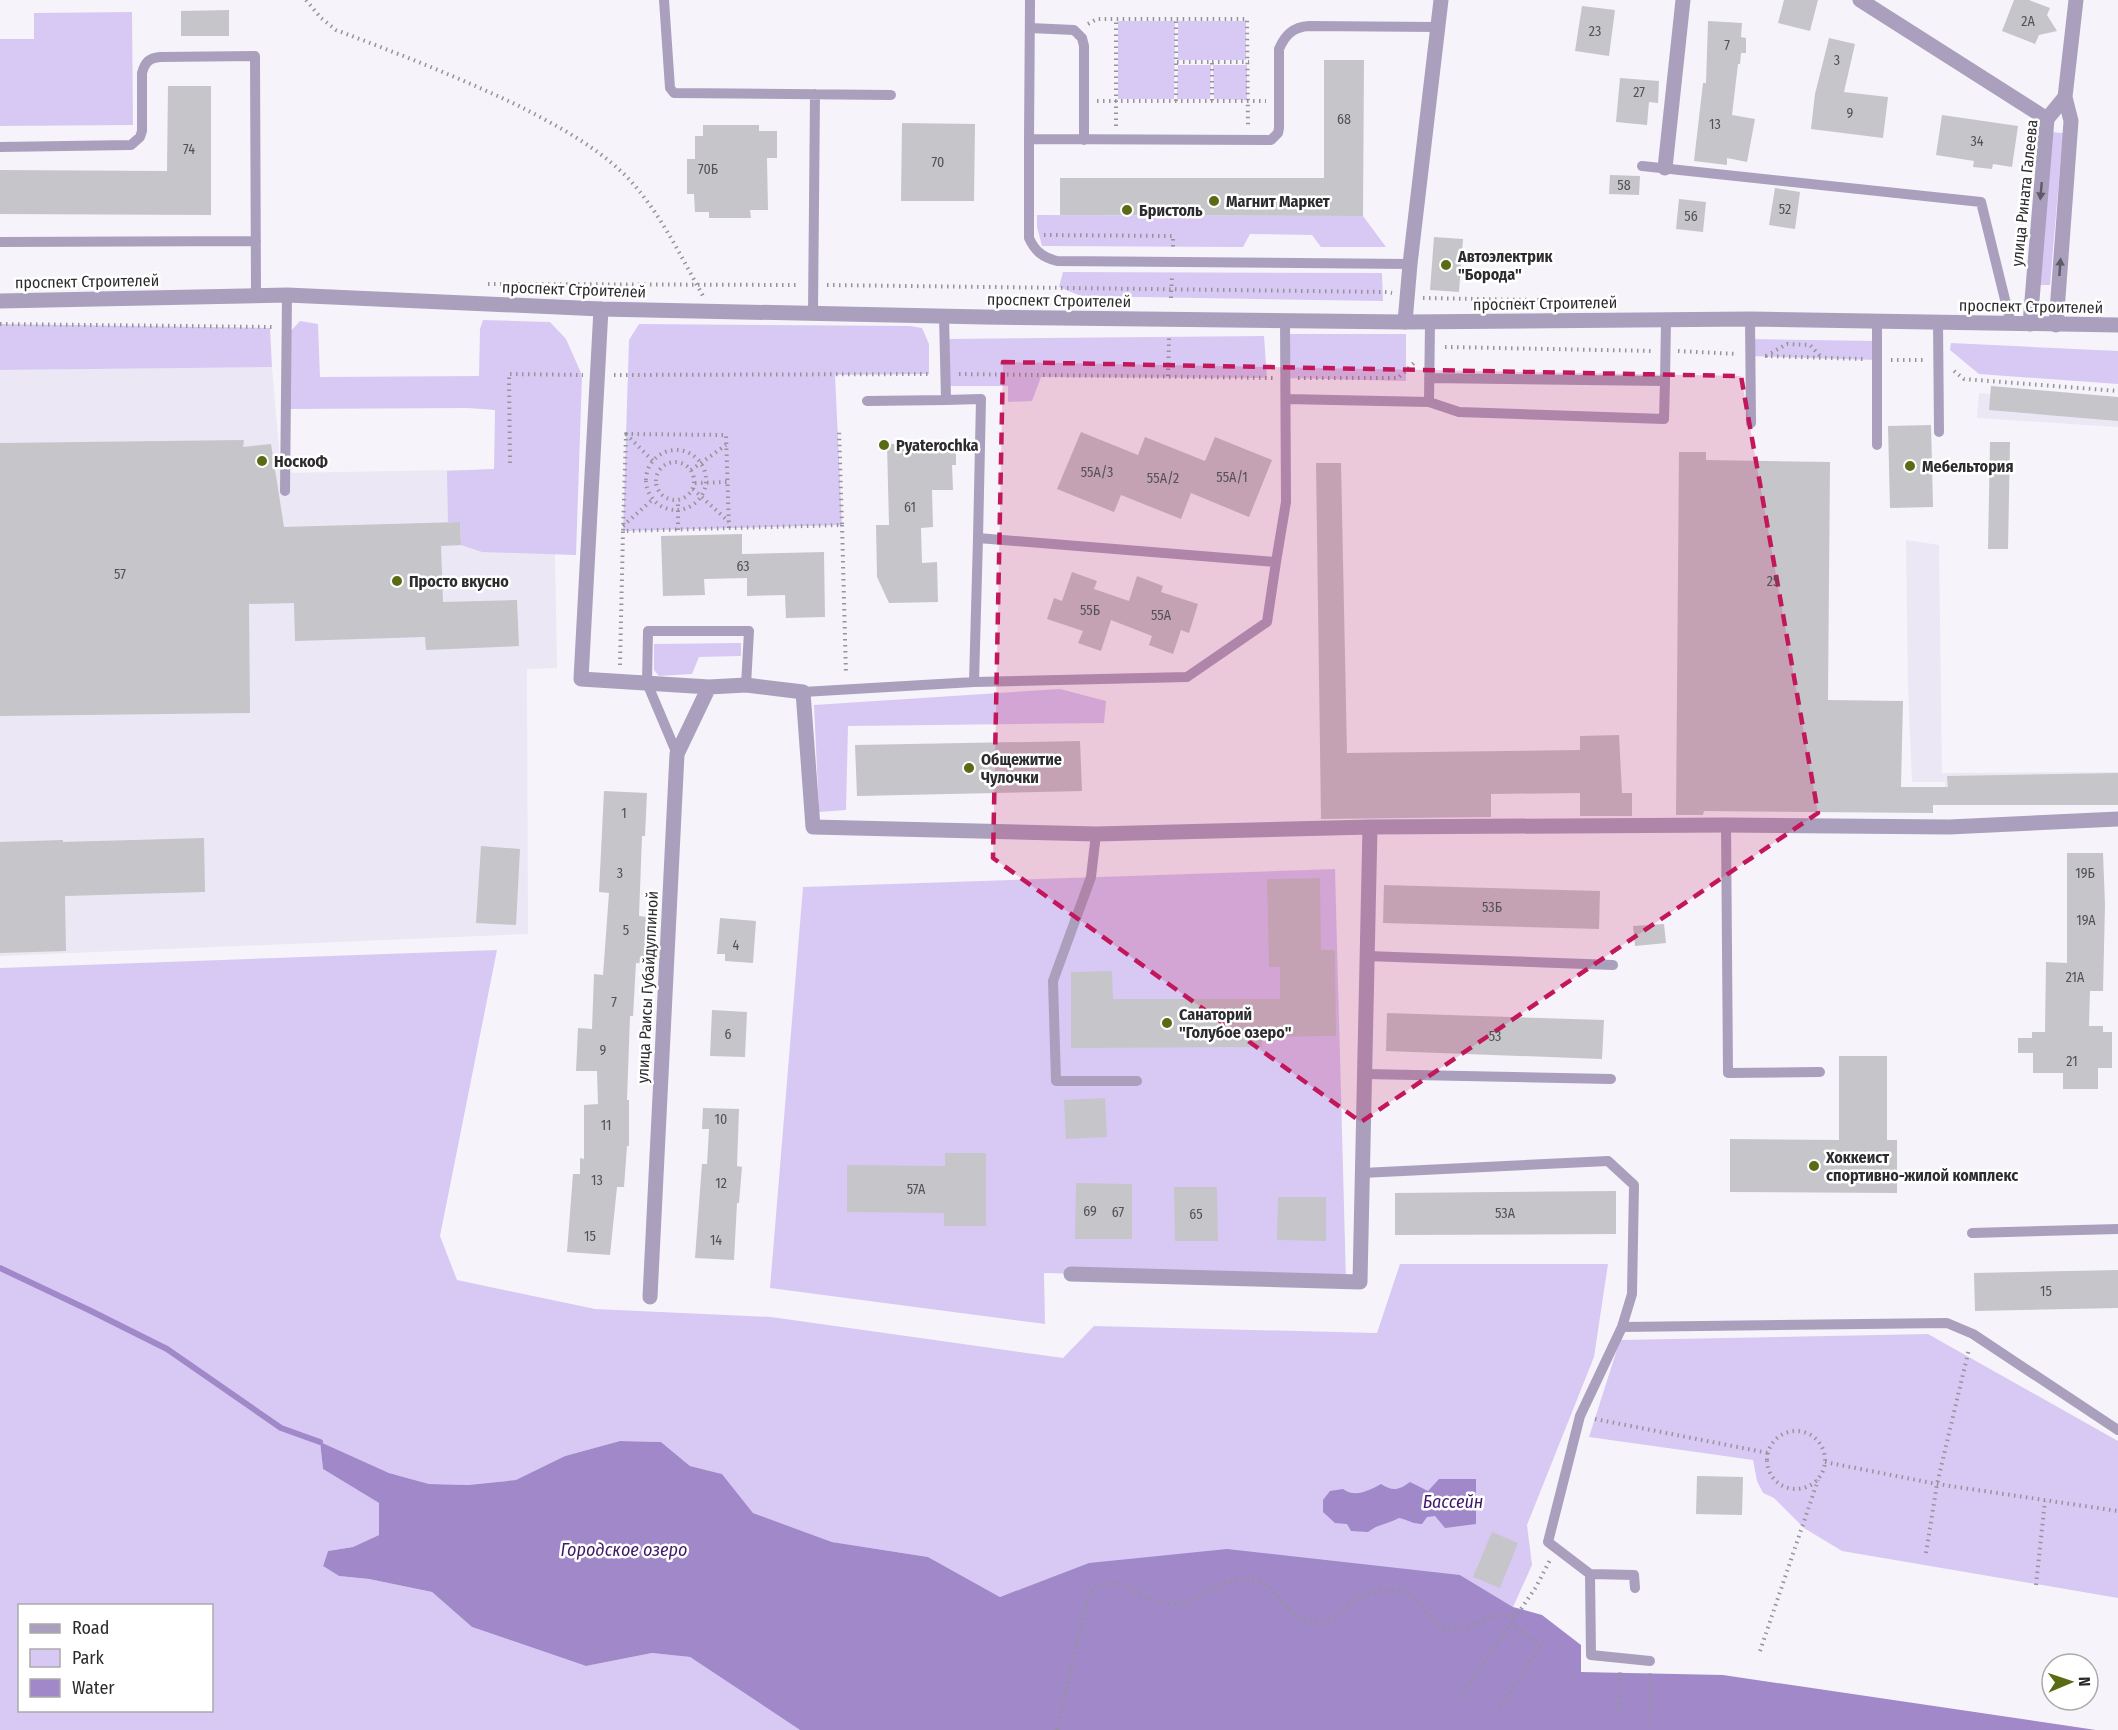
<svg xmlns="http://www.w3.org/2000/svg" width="2118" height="1730" font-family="'Fira Sans Condensed',sans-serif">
  <rect width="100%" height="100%" fill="#f6f4fa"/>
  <!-- built -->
  <path fill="#ebe7f4" d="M272 367 281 473 517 469 555 554 557 668 527 669 528 934 0 956V370Z
    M1979 393 2118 403V427L1977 418Z
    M1906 540 1939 545 1942 773 2118 772V804L1945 803V782H1912L1908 688Z"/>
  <!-- green -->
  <path fill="#d8c9f4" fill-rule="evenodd" d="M132 12 133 125 0 126V39H34V13Z
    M1118 21H1175L1174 99H1118Z
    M1178 21H1246V60H1178Z
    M1178 65H1211L1210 99H1177Z
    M1213 65H1247V100L1214 99Z
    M2050 132 2063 133 2050 285H2039Z
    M1037 215 1363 216 1386 247H1321L1312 235 1250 234 1243 247 1042 246 1037 227Z
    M1063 272 1382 273 1383 301 1081 296 1059 287Z
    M483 320 550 322 566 339 582 375 576 555 482 552 461 545 460 522H448L447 471 494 469 495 410 468 408 286 409 287 335 300 321 318 324 320 377 479 376 480 329Z
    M0 324 270 328 272 367 0 370Z
    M639 324 910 326 922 328 929 344V374L835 375 842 525 623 531 629 340Z
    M1285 334H1406V381L1285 378Z
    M1264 336 1267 378 1041 377 1032 401 1008 402V386H946L945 339Z
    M1750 339 1877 341V360L1750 356Z
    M1951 343 2118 351V384L1979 374 1950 350Z
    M741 643V656L699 657 692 674 659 676 654 670V644Z
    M1060 689 1106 701 1104 723 848 726 846 810 819 812 814 705Z
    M1335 869 1346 1281 1044 1273 1045 1324 770 1288 803 887Z
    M497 950 440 1236 457 1280 595 1309 771 1317 1063 1358 1094 1326 1377 1333 1400 1264H1608L1594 1357 1527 1525 1532 1565 1513 1607 1460 1575 1028 1587 1000 1597 928 1557 832 1542 753 1513 722 1474 690 1466 661 1442 620 1441 565 1456 517 1480 468 1485 429 1484 389 1473 320 1443 323 1469 379 1503V1535L353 1547 328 1551 323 1566 339 1576 369 1579 432 1592 472 1627 586 1666 652 1653 690 1657 800 1730H0V968ZM20 1606H212V1710H20Z
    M1928 1334 2118 1441V1598L1842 1551 1804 1528 1774 1498 1763 1493 1757 1481 1753 1460 1589 1437 1620 1340Z"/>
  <!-- water -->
  <path fill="#a088c9" d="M620 1441 661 1442 690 1466 722 1474 753 1513 832 1542 928 1557 1000 1597 1089 1563 1227 1549 1460 1575 1513 1607 1542 1615 1581 1645V1672L1723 1675 2096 1730H800L690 1657 652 1653 586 1666 472 1627 432 1592 369 1579 339 1576 323 1566 328 1551 353 1547 379 1535V1503L323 1469 320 1442 389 1473 429 1484 468 1485 516 1480 565 1456Z
    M1439 1479H1476V1524L1445 1528 1435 1516 1427 1517 1422 1524C1413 1524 1408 1520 1399 1518 1388 1524 1378 1524 1368 1532L1351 1531 1347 1524 1335 1523 1323 1512V1500L1330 1491 1343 1489C1355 1498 1368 1491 1381 1484 1393 1492 1399 1490 1410 1482L1428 1491Z"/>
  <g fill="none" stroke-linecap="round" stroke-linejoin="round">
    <!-- stream -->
    <path stroke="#a088c9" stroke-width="6" d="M0 1268 91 1311 167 1349 281 1428 320 1442"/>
  </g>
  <!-- building -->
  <path fill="#c6c5ca" d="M1784 0H1818L1810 31 1778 23Z
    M2014 0H2029L2050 8 2047 15 2057 31 2039 35 2035 44 2002 31Z
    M1582 6 1615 10 1609 56 1575 51Z
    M229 10V36H181V11Z
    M1708 21 1742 23 1741 37 1746 38V53H1741L1740 64H1738L1732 115 1755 119 1747 162 1727 158V165L1694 161 1703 83H1706Z
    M1829 38 1855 44 1844 92 1888 97 1883 138 1811 129 1815 94Z
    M1324 60H1364L1363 216 1060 215V178H1324Z
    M1620 78 1659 81 1658 103 1649 102 1647 125 1616 122Z
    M168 86H211V215L0 214V170L167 171Z
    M1942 115 2018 126 2012 167 1993 164 1992 169 1973 167 1974 161 1936 155Z
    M902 123 975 124 974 201H901Z
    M703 125H759V131H777V158H767L768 210H750L751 218H709V212H695L694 194H687V159H695V136H703Z
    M1610 175 1640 176 1639 195 1609 194Z
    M1775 188 1800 192 1795 229 1769 225Z
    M1679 199 1706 202 1703 232 1676 229Z
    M1434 237 1463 239 1459 292 1430 290Z
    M1991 386 2118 397V421L1989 410Z
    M1931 425 1933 507 1890 508 1888 426Z
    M1081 432 1138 455 1145 437 1205 461 1215 437 1272 460 1249 517 1191 493 1181 519 1121 495 1114 512 1057 489Z
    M244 440 243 447 271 444 284 527 460 522 461 545 441 546 443 602 517 600 519 646 426 650 425 637 295 641 294 603 249 604 250 713 0 716V443Z
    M1990 442H2010L2008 549H1988Z
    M956 443V465H952L953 490H932L933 527 921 528 922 563 937 562 938 602 889 603 877 577 876 525H889L887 444Z
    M1679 452H1706V460L1830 462 1828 700 1903 701 1901 787H1948L1947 776 2118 773V805H1933V813L1704 811 1703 815H1676Z
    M1316 463H1341L1347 753 1580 750V736L1619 735 1622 793H1632V816H1580V793L1491 794V817L1321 819Z
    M742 534V554L824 552 825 617 786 618 785 595 747 596V578L704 579 705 595 663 596 661 536Z
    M1072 572 1097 581 1094 589 1129 601 1137 576 1163 586 1161 592 1198 604 1189 633 1181 630 1173 654 1149 645 1152 636 1111 620 1101 651 1078 643 1083 631 1047 619 1054 598 1062 601Z
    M1080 741 1082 791 857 796 855 745Z
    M604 791 647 793 645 836H642L639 916 647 917 645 944H654L653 964 636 963 633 1016H630L627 1100H629V1146H627L624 1187H617L610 1255 567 1252 573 1174H580V1158L584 1159V1105L598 1104 597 1071H576L578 1028 592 1029 594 974 603 975 609 893 599 892Z
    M204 838 205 892 65 896 66 951 0 953V842L63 840V842Z
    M481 846 520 849 516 925 476 923Z
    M2067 853H2103L2105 905 2103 991H2090L2089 1026H2103V1032H2112V1068H2098V1089H2063V1073H2033V1053H2018V1038H2032V1032H2045L2046 962 2067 963Z
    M1320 878 1321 950H1335L1336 1036 1262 1037V1047L1071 1048V972L1112 971 1113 999H1280V967H1269L1267 879Z
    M1384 885 1600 891 1599 929 1383 923Z
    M720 918 756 921 753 963 725 961V954H717Z
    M1664 924 1666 943 1635 946 1633 926Z
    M712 1010 747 1012 745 1057 710 1056Z
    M1387 1013 1604 1020 1602 1059 1386 1051Z
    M1839 1056H1887V1140H1897V1193L1730 1192V1139L1839 1140Z
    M1105 1098 1107 1137 1066 1139 1064 1100Z
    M703 1108 739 1109 737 1166 742 1167 739 1203H737L734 1260 695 1258 702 1164H707L709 1129H702Z
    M945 1153H986V1226H944V1213L847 1212V1165L945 1166Z
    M1076 1183 1132 1184V1239H1075Z
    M1174 1187H1217L1218 1241H1175Z
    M1616 1191V1234L1395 1235V1193Z
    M1278 1197H1326V1241L1277 1240Z
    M2118 1270V1308L1975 1311 1974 1273Z
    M1697 1476 1743 1477 1742 1515 1696 1514Z
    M1492 1532 1518 1543 1500 1588 1473 1577Z"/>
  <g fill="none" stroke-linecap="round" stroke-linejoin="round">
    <!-- path -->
    <path stroke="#959498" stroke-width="4" stroke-dasharray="1.5 4.5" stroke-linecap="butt" d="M306 0 321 18 336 30C397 53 458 77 517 105 556 125 596 146 627 177 660 212 680 255 703 296
      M1088 24 1097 19H1247L1248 126
      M1177 62H1212V101
      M1212 62H1249
      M1097 101H1266
      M1176 101V19
      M1116 126V18
      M1044 235 1173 236V249
      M488 284 798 285
      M827 285 1387 292 1392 293
      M1171 298 1172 274
      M1423 298 1589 301
      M0 324 272 327
      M1445 347 1653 351
      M1678 351 1737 354
      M1765 356 1863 359
      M1766 356 1787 344 1810 345 1822 358
      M1891 360H1926
      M1954 371 1964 379 2118 391
      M959 374 1273 378
      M614 375 931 374
      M1168 376 1169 338
      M1298 378H1398L1416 361
      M626 434 653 461
      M646 480a30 30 0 1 1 60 0a30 30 0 1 1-60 0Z
      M656 481a19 19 0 1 1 38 0a19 19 0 1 1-38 0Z
      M510 463 509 374 583 375
      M691 470 726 445
      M695 483 728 482
      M693 489 729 522
      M842 525 846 675
      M623 526 653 499
      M729 528 726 435 626 434 623 531 842 525 839 429
      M678 530V501
      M620 665 623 531
      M1595 1419 1768 1453
      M1767 1460a29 29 0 1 1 58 0a29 29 0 1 1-58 0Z
      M1825 1462 1937 1484 2118 1511
      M1926 1553 1937 1484 1969 1349
      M2036 1585 2045 1501
      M1760 1651 1818 1480
      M1459 1697 1517 1615
      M1500 1707 1540 1646 1511 1624
      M1619 1710 1620 1672
      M1649 1723 1650 1673
      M1057 1730 1089 1591C1128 1568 1134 1602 1169 1604 1200 1605 1221 1572 1254 1580 1280 1587 1284 1615 1307 1621 1329 1626 1343 1609 1359 1598 1367 1594 1376 1591 1385 1590 1424 1585 1422 1622 1447 1628 1466 1632 1470 1625 1486 1619 1496 1614 1506 1615 1517 1615L1536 1587 1550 1560"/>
    <!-- service -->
    <path stroke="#aaa0be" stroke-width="10" d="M664 0 670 88 674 93 891 95
      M1030 28 1074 30 1082 38 1084 46V140
      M1029 139 1030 0
      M0 147 131 145 140 137 142 131V73C145 62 149 58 160 57L255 56 256 296
      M1642 166 1981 202 2011 324
      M0 242 256 241
      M1410 264 1057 261C1042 257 1035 251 1029 238V139L1271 140 1278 133 1279 128V49C1285 35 1293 27 1309 26L1438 27
      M813 313 815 94
      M944 316 946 400 981 399 978 538 1276 562 1286 502 1285 320
      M1750 319 1751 423
      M1877 321V445
      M1938 322 1939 432
      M1429 378 1665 381 1666 320
      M1286 399 1429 402 1430 322
      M867 401 946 400
      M1429 402 1459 412 1664 419 1665 381
      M285 491 287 295
      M978 538 974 682 1187 677 1267 622 1276 562
      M803 692 974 682
      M677 754 647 683 648 631H749L746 685
      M1726 825 1728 1073 1820 1072
      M1096 834 1091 877 1053 981 1056 1081H1137
      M1367 956 1613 965
      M1365 1074 1611 1079
      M1362 1173 1608 1161 1634 1185 1632 1294 1622 1327 1580 1416 1548 1542 1590 1574 1634 1575 1635 1588
      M1972 1233 2118 1229
      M1622 1327 1947 1323 1973 1334 2118 1430
      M1590 1574 1591 1655 1650 1661"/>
    <!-- minor -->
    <path stroke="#aaa0be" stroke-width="15" d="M1860 0 2047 119
      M1665 168 1683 0
      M601 309 581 679 709 687 746 685 803 692 813 827 1096 834 1370 827 1726 825 1949 827 2118 819
      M1405 322 1410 264 1441 0
      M2030 324 2047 119 2065 97 2076 0
      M2056 325 2071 121 2065 97
      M1071 1274 1360 1282 1370 827
      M650 1297 677 754 709 687"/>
    <!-- tertiary -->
    <path stroke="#aaa0be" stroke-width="15" d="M0 301 287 295 601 309 984 317 1405 322 1750 319 2118 325"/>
  </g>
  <!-- one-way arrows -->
  <defs><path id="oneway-solid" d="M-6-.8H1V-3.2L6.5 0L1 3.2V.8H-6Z" transform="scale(1.5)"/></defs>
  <g fill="#5e5a67">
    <use href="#oneway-solid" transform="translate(2041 191) rotate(95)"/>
    <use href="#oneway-solid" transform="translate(2060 267) rotate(-86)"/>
  </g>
  <!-- marked area -->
  <path fill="#c2185b" fill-opacity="0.2" stroke="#c2185b" stroke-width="4.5" stroke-dasharray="12 8" stroke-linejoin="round" d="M1003 362 1741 376 1818 813 1361 1122 993 858Z"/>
  <!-- markers -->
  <g fill="#5a6b16" stroke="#fff" stroke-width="2">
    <circle cx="1214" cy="201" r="6"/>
    <circle cx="1127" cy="210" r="6"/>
    <circle cx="1446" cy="265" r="6"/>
    <circle cx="884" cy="445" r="6"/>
    <circle cx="262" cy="461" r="6"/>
    <circle cx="1910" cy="466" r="6"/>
    <circle cx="397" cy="581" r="6"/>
    <circle cx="969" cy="768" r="6"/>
    <circle cx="1167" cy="1023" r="6"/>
    <circle cx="1814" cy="1166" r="6"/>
  </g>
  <g text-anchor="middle" stroke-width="5" stroke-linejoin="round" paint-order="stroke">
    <!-- number labels -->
    <g font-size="14" fill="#525254">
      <text x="2028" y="26">2А</text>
      <text x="1595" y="36">23</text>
      <text x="1727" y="50">7</text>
      <text x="1837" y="65">3</text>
      <text x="1639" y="97">27</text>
      <text x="1850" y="118">9</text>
      <text x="1344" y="124">68</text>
      <text x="1715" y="129">13</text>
      <text x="1977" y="146">34</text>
      <text x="189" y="154">74</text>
      <text x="938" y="167">70</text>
      <text x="708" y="174">70Б</text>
      <text x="1624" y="190">58</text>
      <text x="1785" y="214">52</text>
      <text x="1691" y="221">56</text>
      <text x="1097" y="477">55А/3</text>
      <text x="1232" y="482">55А/1</text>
      <text x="1163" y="483">55А/2</text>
      <text x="910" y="512">61</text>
      <text x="743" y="571">63</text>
      <text x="120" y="579">57</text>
      <text x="1773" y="586">25</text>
      <text x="1090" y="615">55Б</text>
      <text x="1161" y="620">55А</text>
      <text x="624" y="818">1</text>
      <text x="620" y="878">3</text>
      <text x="2085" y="878">19Б</text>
      <text x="1492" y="912">53Б</text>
      <text x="2086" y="925">19А</text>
      <text x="626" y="935">5</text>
      <text x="736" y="950">4</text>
      <text x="2075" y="982">21А</text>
      <text x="614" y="1007">7</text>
      <text x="728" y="1039">6</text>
      <text x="1495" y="1041">53</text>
      <text x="603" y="1055">9</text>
      <text x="2072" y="1066">21</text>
      <text x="721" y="1124">10</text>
      <text x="606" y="1130">11</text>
      <text x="597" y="1185">13</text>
      <text x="721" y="1188">12</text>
      <text x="916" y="1194">57А</text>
      <text x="1090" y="1216">69</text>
      <text x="1118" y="1217">67</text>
      <text x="1505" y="1218">53А</text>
      <text x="1196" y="1219">65</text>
      <text x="590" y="1241">15</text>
      <text x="716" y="1245">14</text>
      <text x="2046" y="1296">15</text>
    </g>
    <!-- street labels -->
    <g font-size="16" fill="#2c2b2d" stroke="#fff">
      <text transform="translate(2024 193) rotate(-84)" y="6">улица Рината Галеева</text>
      <text transform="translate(87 281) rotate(-1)" y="6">проспект Строителей</text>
      <text transform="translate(574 289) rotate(2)" y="6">проспект Строителей</text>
      <text transform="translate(1059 300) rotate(1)" y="6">проспект Строителей</text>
      <text transform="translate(1545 303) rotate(-1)" y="6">проспект Строителей</text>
      <text transform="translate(2031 306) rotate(1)" y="6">проспект Строителей</text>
      <text transform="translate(647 987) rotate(-87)" y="6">улица Раисы Губайдуллиной</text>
    </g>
    <!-- poi labels -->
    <g font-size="16" font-weight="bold" fill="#2c2b2d" stroke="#fff" text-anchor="start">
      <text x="1226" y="207">Магнит Маркет</text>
      <text x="1139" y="216">Бристоль</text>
      <text x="1458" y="262">Автоэлектрик<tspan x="1458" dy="18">"Борода"</tspan></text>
      <text x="896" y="451">Pyaterochka</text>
      <text x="274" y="467">НоскоФ</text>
      <text x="1922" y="472">Мебельтория</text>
      <text x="409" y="587">Просто вкусно</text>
      <text x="981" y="765">Общежитие<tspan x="981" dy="18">Чулочки</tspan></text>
      <text x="1179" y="1020">Санаторий<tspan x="1179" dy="18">"Голубое озеро"</tspan></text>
      <text x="1826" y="1163">Хоккеист<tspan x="1826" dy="18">спортивно-жилой комплекс</tspan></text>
    </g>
    <!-- water labels -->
    <g font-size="18" font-style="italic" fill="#3d1866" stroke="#fff">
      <text x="1453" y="1508">Бассейн</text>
      <text x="624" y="1556">Городское озеро</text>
    </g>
  </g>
  <!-- legend -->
  <rect x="18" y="1604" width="195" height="108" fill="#ffffff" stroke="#abaaab" stroke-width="1.5"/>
  <rect x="30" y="1624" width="30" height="9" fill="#aaa0be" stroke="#abaaab" stroke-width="1.5"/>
  <text x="72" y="1634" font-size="18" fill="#2c2b2d">Road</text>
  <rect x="30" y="1649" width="30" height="18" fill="#d8c9f4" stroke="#abaaab" stroke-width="1.5"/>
  <text x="72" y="1664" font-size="18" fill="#2c2b2d">Park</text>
  <rect x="30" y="1679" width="30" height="18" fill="#a088c9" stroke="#abaaab" stroke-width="1.5"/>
  <text x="72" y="1694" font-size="18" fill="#2c2b2d">Water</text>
  <!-- north arrow -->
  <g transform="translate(2070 1682) rotate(88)"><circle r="28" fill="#ffffff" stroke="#abaaab" stroke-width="1.5"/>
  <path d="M0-4.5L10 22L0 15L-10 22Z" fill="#5a6b16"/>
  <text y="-9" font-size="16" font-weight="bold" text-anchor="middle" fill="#2c2b2d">N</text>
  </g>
</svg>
